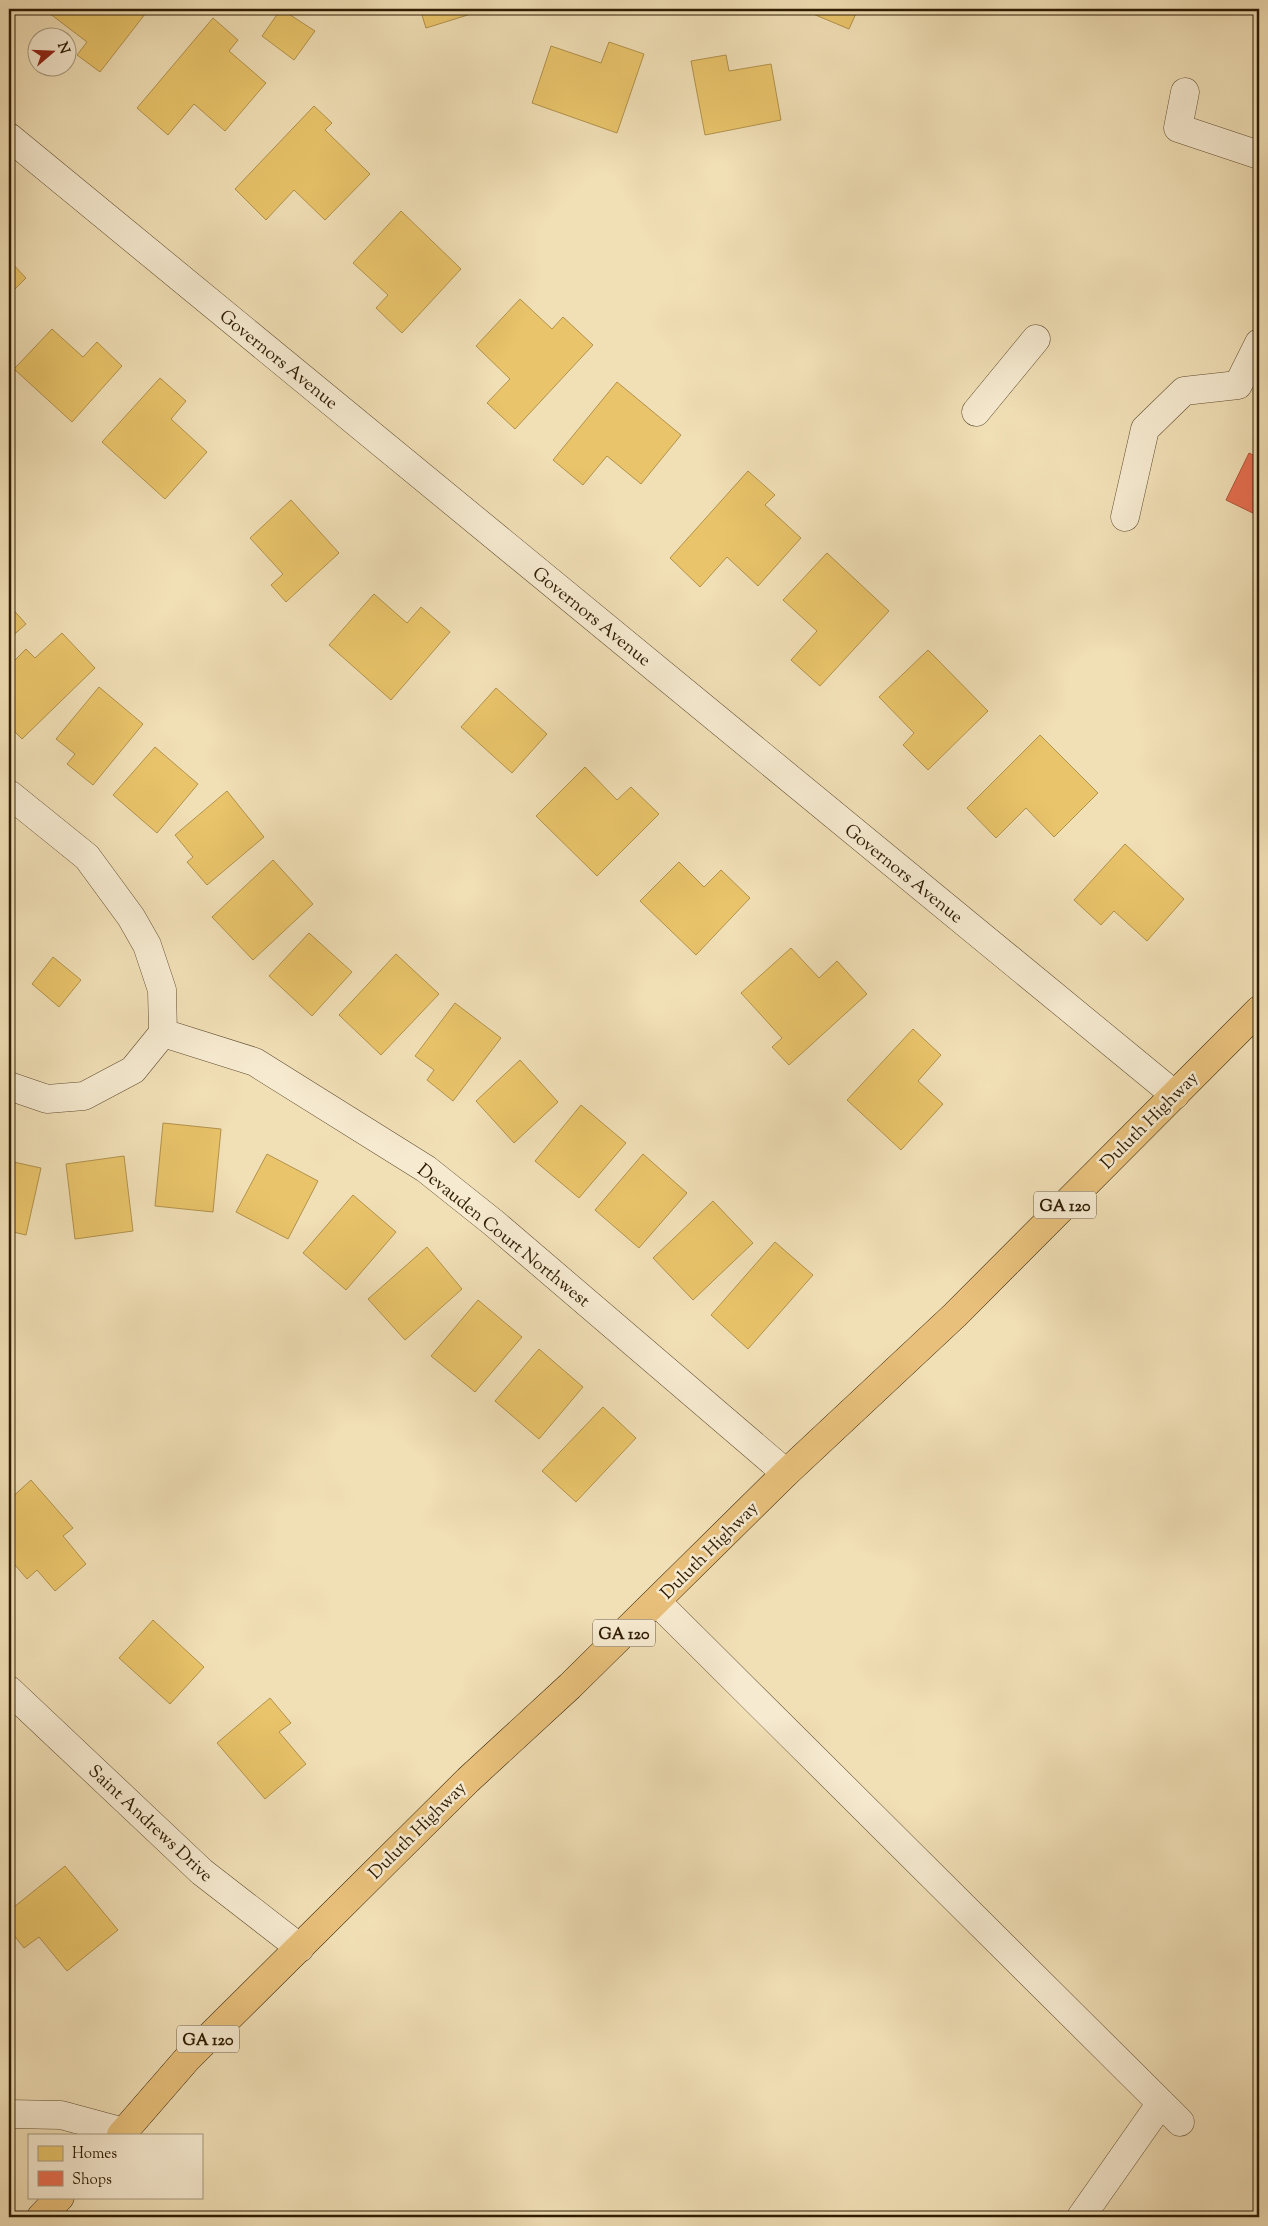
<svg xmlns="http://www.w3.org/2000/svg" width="1268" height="2226" font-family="'Sorts Mill Goudy',serif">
  <rect width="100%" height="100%" fill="#f1dfb6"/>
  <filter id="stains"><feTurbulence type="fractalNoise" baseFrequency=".004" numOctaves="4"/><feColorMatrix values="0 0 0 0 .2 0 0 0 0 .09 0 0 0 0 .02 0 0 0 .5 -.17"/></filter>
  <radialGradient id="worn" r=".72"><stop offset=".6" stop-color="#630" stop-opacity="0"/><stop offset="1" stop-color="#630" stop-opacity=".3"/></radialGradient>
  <!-- homes -->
  <path fill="#e9c46a" stroke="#b1924b" d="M52 9H149L100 72 77 55 87 42 49 13Z
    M281 9 315 31 294 60 262 36Z
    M420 9H487L426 28Z
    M801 9H858L849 29Z
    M213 18 238 40 229 51 266 83 225 131 194 104 168 135 137 108Z
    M609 42 644 54 617 133 532 103 551 46 601 63Z
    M726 55 729 71 771 64 781 120 705 135 691 61Z
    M314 106 332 123 325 130 370 174 325 220 294 190 266 220 235 189Z
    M401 211 461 269 402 333 376 308 388 295 353 263Z
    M9 260 26 278 9 295Z
    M520 299 552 329 563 317 593 345 515 429 487 403 510 379 476 346Z
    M52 329 83 357 97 342 122 366 72 422 14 369Z
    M160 378 186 401 171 419 207 452 165 499 102 442Z
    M617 382 681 435 641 484 607 456 583 485 553 460Z
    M748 471 775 495 765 505 801 538 758 586 727 557 700 587 670 558Z
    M291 500 339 553 286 602 271 585 283 574 250 538Z
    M827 553 889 611 820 686 791 660 817 631 783 600Z
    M374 594 407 623 421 607 450 632 391 700 329 645Z
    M9 605 26 624 9 639Z
    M62 633 95 668 22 739 9 726V666L26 649 35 658Z
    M928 650 988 711 928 770 903 745 914 733 879 697Z
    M99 687 143 724 93 785 67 764 75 754 56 739Z
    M496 688 547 734 512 773 461 727Z
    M1040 735 1098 793 1054 837 1026 808 996 838 967 808Z
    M155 747 198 784 157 833 113 795Z
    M585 767 617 800 631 787 659 814 597 876 536 816Z
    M227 791 264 837 207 885 187 862 193 857 175 835Z
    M1125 844 1184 899 1147 941 1114 911 1101 925 1074 900Z
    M273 860 313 904 253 960 212 917Z
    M679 862 704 887 721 870 750 898 696 955 640 901Z
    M309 933 352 972 312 1016 269 976Z
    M791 948 819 978 837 961 867 994 789 1065 772 1047 782 1038 741 993Z
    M396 954 439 994 381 1055 339 1015Z
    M53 957 81 980 59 1007 32 984Z
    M455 1003 501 1038 453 1101 427 1080 434 1070 415 1056Z
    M913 1029 941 1055 918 1081 943 1104 901 1150 847 1100Z
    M520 1060 558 1102 514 1143 476 1101Z
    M581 1105 626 1143 579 1198 535 1161Z
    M163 1123 221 1129 213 1212 155 1206Z
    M267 1154 318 1181 288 1239 236 1212Z
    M643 1154 687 1193 639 1248 595 1210Z
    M124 1156 133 1231 75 1239 66 1164Z
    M9 1161 41 1168 26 1235 9 1231Z
    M353 1195 396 1232 346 1290 303 1253Z
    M713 1201 753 1243 693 1300 653 1258Z
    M775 1242 813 1275 748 1349 711 1315Z
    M427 1247 462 1289 405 1340 368 1299Z
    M478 1300 522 1337 475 1392 431 1356Z
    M539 1349 583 1387 539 1439 495 1401Z
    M603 1407 636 1438 576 1502 542 1471Z
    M31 1480 73 1528 63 1536 86 1564 55 1591 37 1570 27 1579 9 1558V1500Z
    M153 1620 204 1667 170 1704 119 1658Z
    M270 1698 291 1723 279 1732 306 1764 265 1799 217 1743Z
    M65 1866 118 1930 67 1971 39 1937 24 1948 9 1929V1911Z"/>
  <!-- shops -->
  <path fill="#e76f51" stroke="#b05639" d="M1249 453 1259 458V516L1226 500Z"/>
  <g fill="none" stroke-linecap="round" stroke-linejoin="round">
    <defs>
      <path id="minor" d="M1185 92 1178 128 1259 155
        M9 137 1175 1095
        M976 412 1036 339
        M1125 517 1145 429 1184 391 1238 385 1259 343
        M9 794 87 857 131 917 147 945 162 990 163 1033 133 1070 84 1096 47 1099 9 1086
        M163 1033 255 1062 426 1169 495 1224 786 1473
        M657 1602 1180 2122
        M9 1690 202 1872 300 1948
        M9 2114 61 2115 124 2132
        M1081 2217 1161 2103"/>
      <path id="major" d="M121 2135 187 2059 468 1780 570 1686 786 1473 955 1315 1259 1010
        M41 2217 60 2197"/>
    </defs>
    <!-- minor casing -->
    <use href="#minor" stroke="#604d2f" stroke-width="29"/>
    <!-- major casing -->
    <use href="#major" stroke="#2f1c02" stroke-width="29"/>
    <!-- minor -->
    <use href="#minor" stroke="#f6ead0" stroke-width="28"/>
    <!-- major -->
    <use href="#major" stroke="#e8c07b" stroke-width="28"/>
  </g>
  <g text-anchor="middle" stroke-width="5" stroke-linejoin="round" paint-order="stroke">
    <!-- shield labels -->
    <g fill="#f6ead0" stroke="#6b5a40" stroke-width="1">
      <rect x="1034" y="1191.5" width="62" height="27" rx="4"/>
      <rect x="593" y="1619.5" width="62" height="27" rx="4"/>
      <rect x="177" y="2025.5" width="62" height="27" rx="4"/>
    </g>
    <g font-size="16" font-weight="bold" fill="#2f1c02">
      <text x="1065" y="1211">GA 120</text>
      <text x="624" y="1639">GA 120</text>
      <text x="208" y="2045">GA 120</text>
    </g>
    <!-- street labels -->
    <g font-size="18" fill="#2f1c02" stroke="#f6ead0">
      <text transform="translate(279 359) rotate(39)" y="6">Governors Avenue</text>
      <text transform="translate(592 616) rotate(39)" y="6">Governors Avenue</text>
      <text transform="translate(904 873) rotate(39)" y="6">Governors Avenue</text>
      <text transform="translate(1149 1120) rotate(-45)" y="6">Duluth Highway</text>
      <text transform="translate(504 1235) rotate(39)" y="6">Devauden Court Northwest</text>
      <text transform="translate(709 1550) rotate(-45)" y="6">Duluth Highway</text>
      <text transform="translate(151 1823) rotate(43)" y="6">Saint Andrews Drive</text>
      <text transform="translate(417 1830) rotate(-45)" y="6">Duluth Highway</text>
    </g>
  </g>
  <!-- margin -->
  <rect width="1268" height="2226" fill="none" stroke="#f1dfb6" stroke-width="30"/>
  <rect x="10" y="10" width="1248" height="2206" fill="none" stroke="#2f1c02" stroke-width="2.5"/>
  <rect x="15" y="15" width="1238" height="2196" fill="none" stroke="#2f1c02"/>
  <!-- legend -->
  <rect x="28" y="2134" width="175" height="65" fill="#f6ead0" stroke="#a6987e"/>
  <rect x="38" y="2146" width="25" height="15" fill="#e9c46a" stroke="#a6987e"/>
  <text x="72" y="2158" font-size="15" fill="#2f1c02">Homes</text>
  <rect x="38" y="2171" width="25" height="15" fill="#e76f51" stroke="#a6987e"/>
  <text x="72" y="2184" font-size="15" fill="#2f1c02">Shops</text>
  <!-- north arrow -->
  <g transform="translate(52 52) rotate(71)"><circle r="24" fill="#f6ead0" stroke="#a6987e"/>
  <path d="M0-4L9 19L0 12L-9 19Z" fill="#8f2418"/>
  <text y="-8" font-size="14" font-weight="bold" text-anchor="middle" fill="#2f1c02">N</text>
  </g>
  <rect width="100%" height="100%" filter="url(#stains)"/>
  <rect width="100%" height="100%" fill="url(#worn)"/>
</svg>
